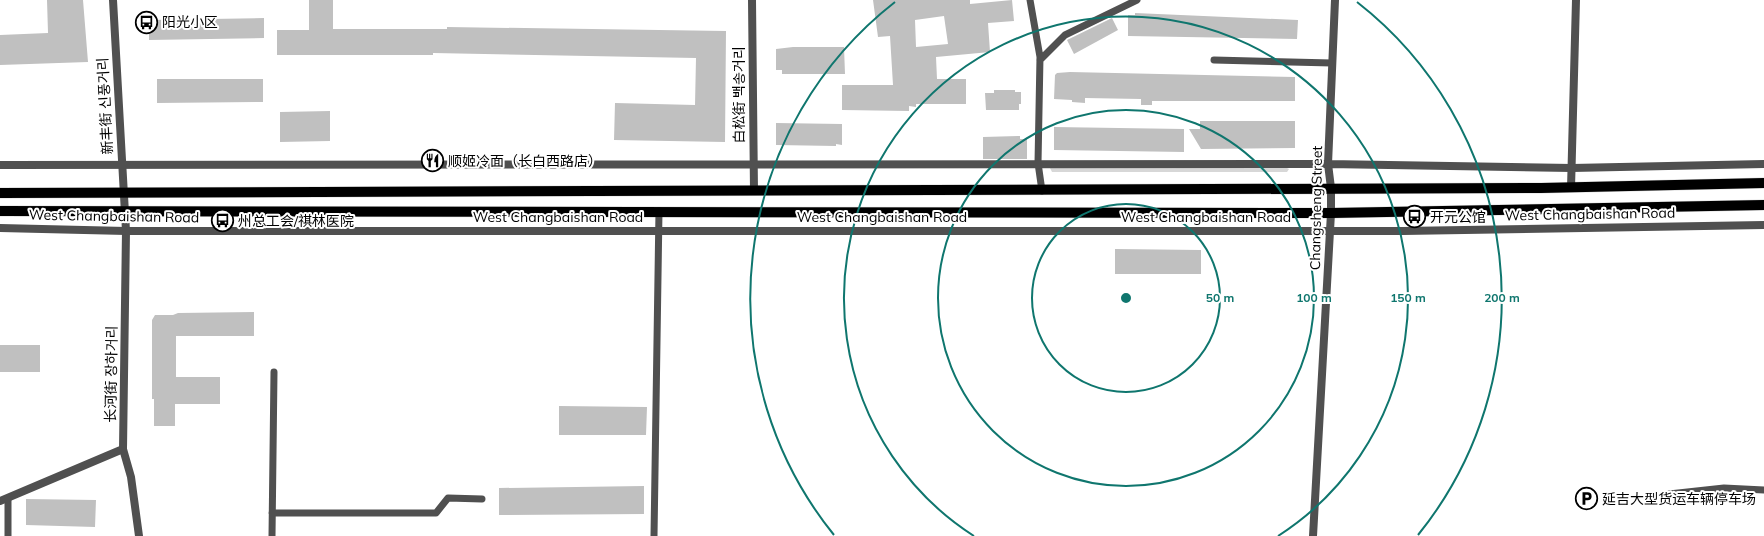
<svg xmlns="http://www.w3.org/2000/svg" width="1764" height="536" font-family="Mulish,'Noto Sans SC','Noto Sans KR',sans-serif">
  <rect width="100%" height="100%" fill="#fff"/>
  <!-- green -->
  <path fill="#d7d7d7" d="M1050 168H1287L1289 169 1287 172H1052Z"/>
  <!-- building -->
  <path fill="#c0c0c0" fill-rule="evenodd" d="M47 0H83L88 62 0 65V35L48 33Z
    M309 0H333V29H447V27L726 31 725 142 614 140 615 103 695 105 696 58 433 53V55H277V30H309Z
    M873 0H970V4L1012 0 1014 21 988 23 990 52 936 57 937 79H966V104H916V107L909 106V111L842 110V85H893L890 36 878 37ZM944 16 948 44 916 47 915 20Z
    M1135 13 1298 20 1297 39 1128 36V15H1135Z
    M264 18V38L149 40V20Z
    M1112 18 1118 30 1074 54 1067 40Z
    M793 47H844L845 74H782V70H776V49Z
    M1070 72 1295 77V101H1152V105H1141V99L1085 98V103L1072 102V100L1054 99 1055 75 1057 73Z
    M157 79H263V102L157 103Z
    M994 90H1015V92H1021V104H1019V110H986L985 93H994Z
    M330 111V141L280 142V112Z
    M1200 121H1295V148L1201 149 1189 129H1200Z
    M776 123 842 124V145L836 144V146L776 145Z
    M1054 127 1184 129V152L1054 150Z
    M1020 136V139H1027V159H983V137Z
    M1115 249 1201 250V274H1115Z
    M254 312V336H176V377H220V404H175V426H154V399H152V320L155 315H173L178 313Z
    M0 345H40V372H0Z
    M559 406 647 407 646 435H559Z
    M644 486V514L499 515V488Z
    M26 499 96 500 95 527 26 525Z"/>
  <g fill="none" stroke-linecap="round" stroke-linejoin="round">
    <defs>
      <path id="primary" d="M0 193 1541 188 1764 183
        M0 211 1331 213 1764 205"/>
    </defs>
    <!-- primary casing -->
    <use href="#primary" stroke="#dbdbdb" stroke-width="11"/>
    <!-- service -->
    <path stroke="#505050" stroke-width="7" d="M1030 0 1040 57 1038 163 1042 191
      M1040 60 1065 35 1137 0
      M1214 60 1332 63
      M1669 494 1724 488 1764 490
      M8 499V536
      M272 513H436L448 498 482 499
      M272 536 274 372
      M654 536 659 211"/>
    <!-- minor -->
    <path stroke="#505050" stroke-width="8" d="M113 0 126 231 123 449 131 477 139 536
      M752 0 754 191
      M1571 188 1576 0
      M0 501 123 449"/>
    <!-- tertiary -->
    <path stroke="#505050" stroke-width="8" d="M0 165 1328 164 1572 168 1764 164
      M0 228 126 231H1403L1764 225
      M1313 536 1331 213V188L1328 164 1335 0"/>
    <!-- primary -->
    <use href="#primary" stroke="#000" stroke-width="10"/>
  </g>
  <!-- distance rings -->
  <g fill="none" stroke="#0f766e" stroke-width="2">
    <circle cx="1126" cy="298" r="94"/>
    <circle cx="1126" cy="298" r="188"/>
    <path d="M974 536A282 282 0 1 1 1278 536"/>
    <path d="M834 535A376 376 0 0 1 895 2M1357 2A376 376 0 0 1 1418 535"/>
  </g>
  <!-- icons -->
  <defs>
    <symbol id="bus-ring" viewBox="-11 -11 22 22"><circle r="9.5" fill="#fff" stroke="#000" stroke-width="1.5"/><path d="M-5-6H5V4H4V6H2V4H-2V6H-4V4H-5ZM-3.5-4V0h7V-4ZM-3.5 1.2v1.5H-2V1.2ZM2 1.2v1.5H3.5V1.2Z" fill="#000"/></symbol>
    <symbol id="restaurant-ring" viewBox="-11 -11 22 22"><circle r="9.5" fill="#fff" stroke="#000" stroke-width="1.5"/><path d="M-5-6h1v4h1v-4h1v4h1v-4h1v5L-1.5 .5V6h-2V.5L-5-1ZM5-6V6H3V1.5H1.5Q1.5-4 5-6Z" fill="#000"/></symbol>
    <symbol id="parking-ring" viewBox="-11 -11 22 22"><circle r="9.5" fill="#fff" stroke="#000" stroke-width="1.5"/><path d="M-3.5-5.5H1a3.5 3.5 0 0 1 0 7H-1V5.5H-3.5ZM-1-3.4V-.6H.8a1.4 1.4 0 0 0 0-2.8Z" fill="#000"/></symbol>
  </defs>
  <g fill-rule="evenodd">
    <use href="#bus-ring" x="134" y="10" width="25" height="25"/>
    <use href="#restaurant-ring" x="420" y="148" width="25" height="25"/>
    <use href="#bus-ring" x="1402" y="204" width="25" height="25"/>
    <use href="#bus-ring" x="210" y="208" width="25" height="25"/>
    <use href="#parking-ring" x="1574" y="486" width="25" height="25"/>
  </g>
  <g text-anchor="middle" stroke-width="4" stroke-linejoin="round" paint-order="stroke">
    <!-- poi labels -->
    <g font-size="14" fill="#000" stroke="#fff" text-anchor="start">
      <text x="162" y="27">阳光小区</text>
      <text x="448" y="166">顺姬冷面（长白西路店）</text>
      <text x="1430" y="222">开元公馆</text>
      <text x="238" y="226">州总工会/祺林医院</text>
      <text x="1602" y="504">延吉大型货运车辆停车场</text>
    </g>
    <!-- street labels -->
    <g font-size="14" fill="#000" stroke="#fff">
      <text transform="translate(739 95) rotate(-90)" y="5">白松街 백송거리</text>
      <text transform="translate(105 106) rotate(-93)" y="5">新丰街 신풍거리</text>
      <text transform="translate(1316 208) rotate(-89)" y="5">Changsheng Street</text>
      <text transform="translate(1590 214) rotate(-1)" y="5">West Changbaishan Road</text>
      <text transform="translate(114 216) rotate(1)" y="5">West Changbaishan Road</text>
      <text x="558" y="222">West Changbaishan Road</text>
      <text x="882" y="222">West Changbaishan Road</text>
      <text x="1206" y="222">West Changbaishan Road</text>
      <text transform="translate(111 374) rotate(-89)" y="5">长河街 장하거리</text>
    </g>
  </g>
  <circle cx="1126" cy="298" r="6" fill="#0f766e" stroke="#fff" stroke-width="2"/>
  <g font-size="12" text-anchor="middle" font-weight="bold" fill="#0f766e" stroke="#fff" stroke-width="4" stroke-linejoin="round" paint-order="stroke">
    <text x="1220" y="302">50 m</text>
    <text x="1314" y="302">100 m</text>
    <text x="1408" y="302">150 m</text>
    <text x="1502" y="302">200 m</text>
  </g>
</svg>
